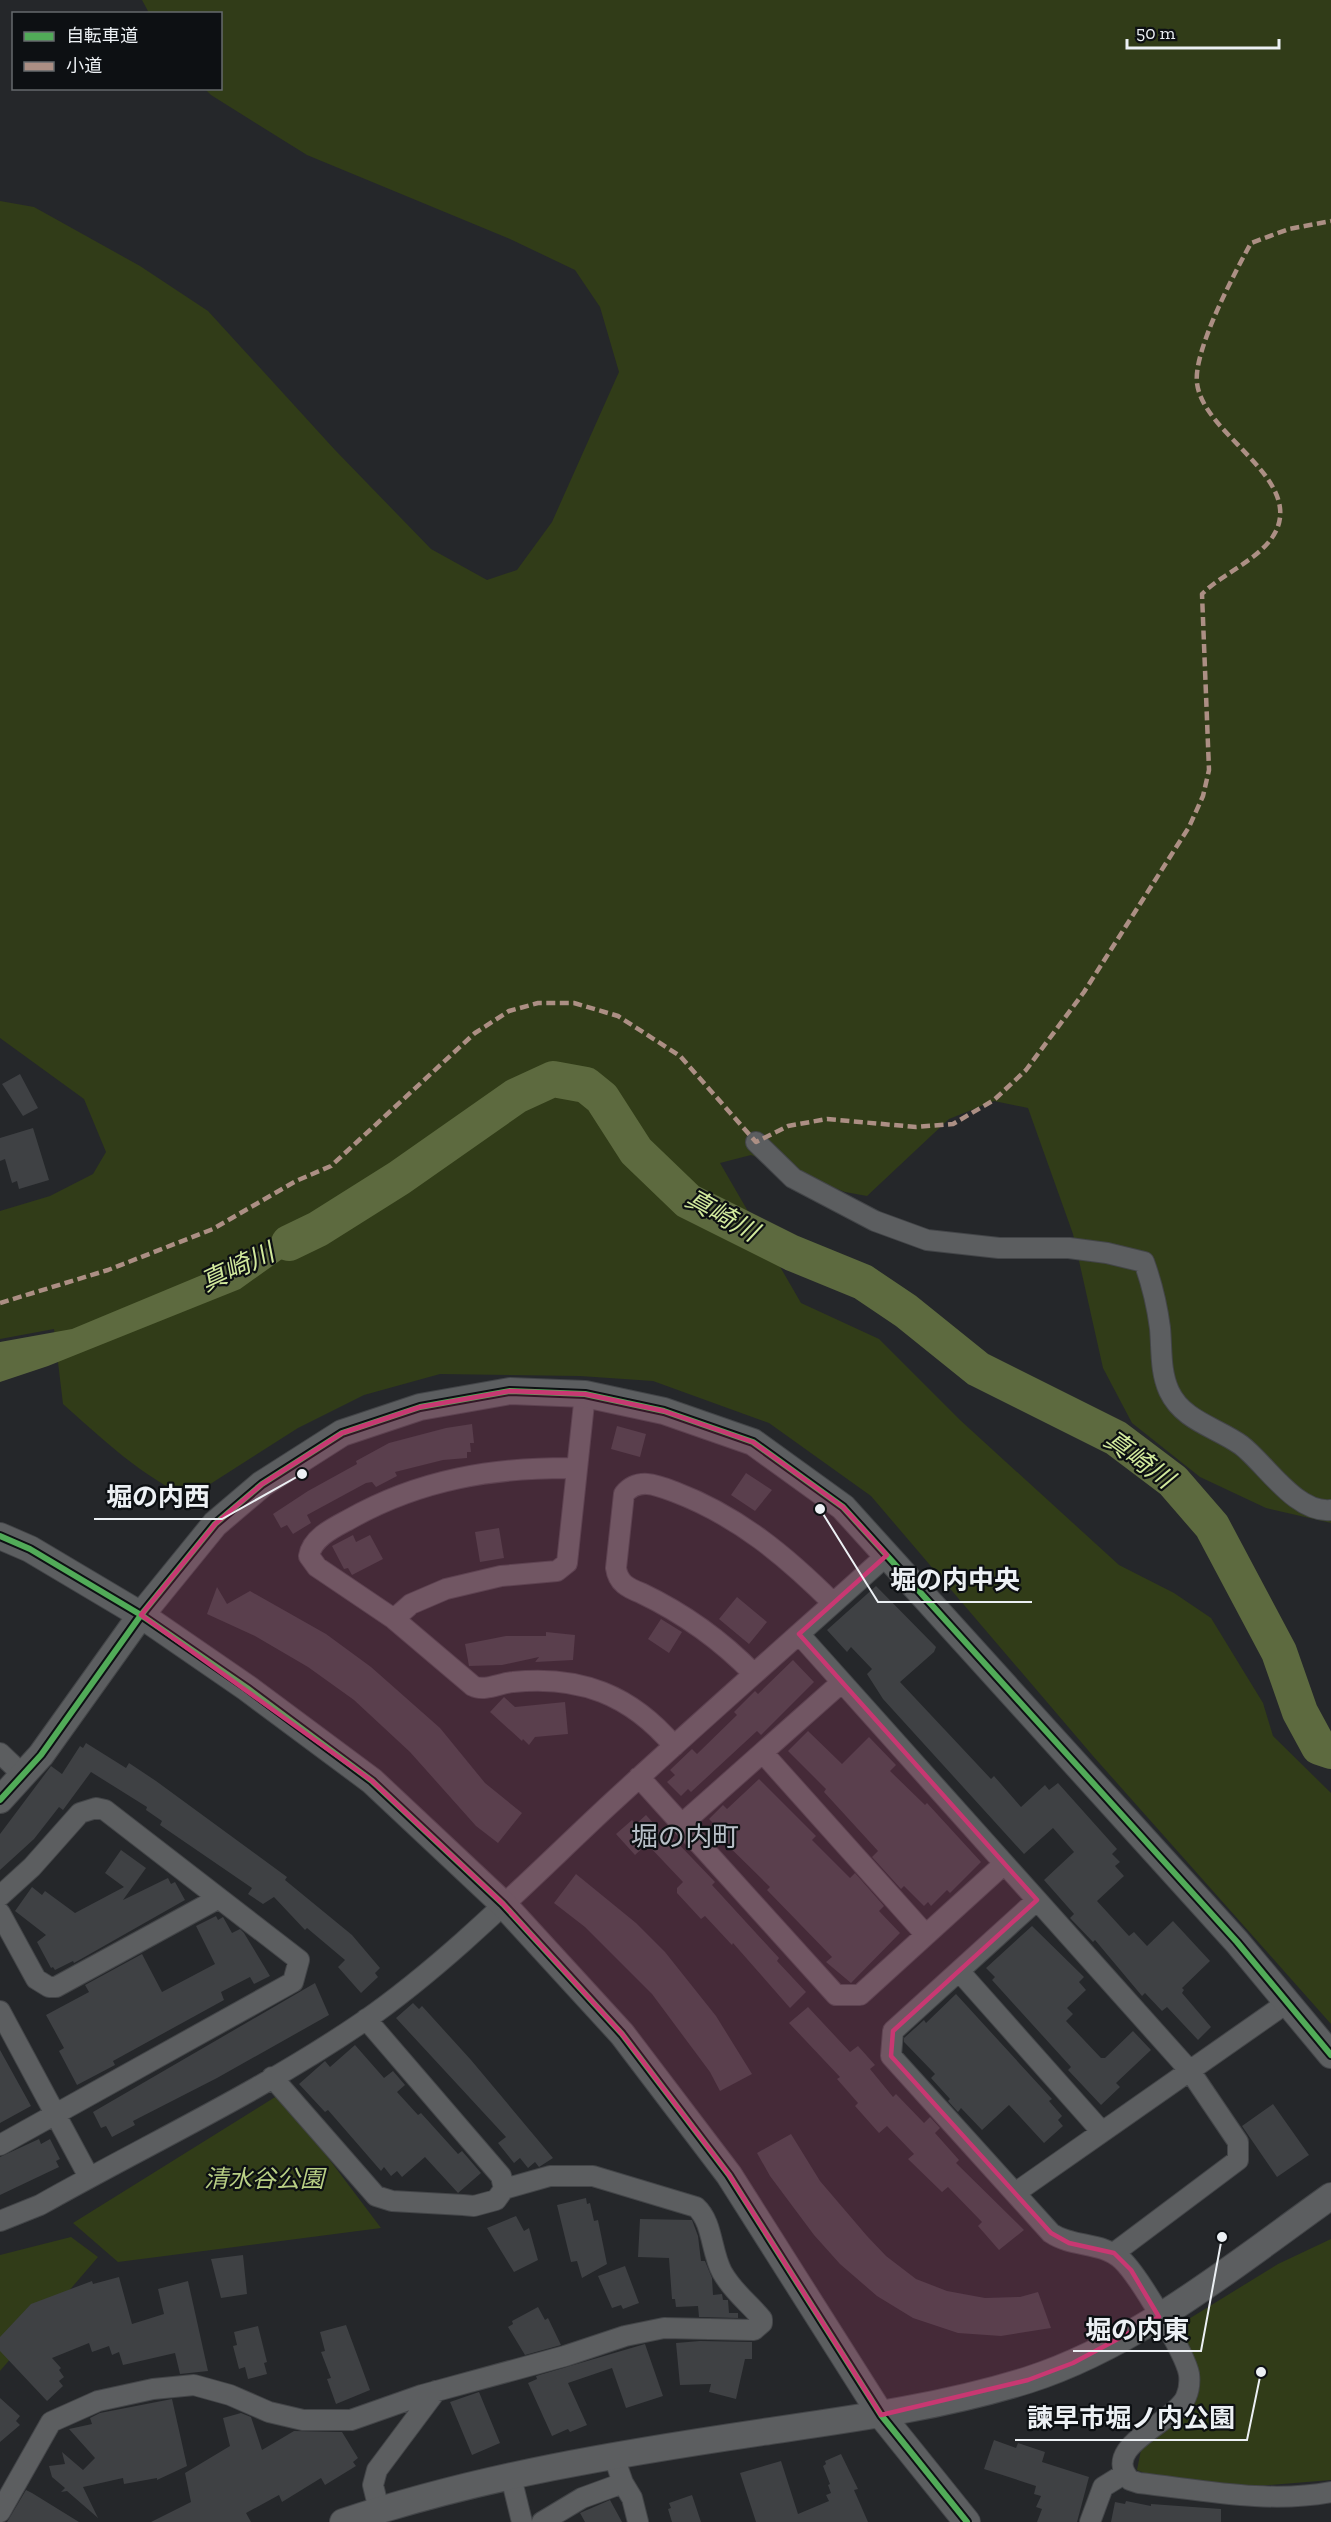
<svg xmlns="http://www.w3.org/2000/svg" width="1331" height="2522" font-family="'Zilla Slab','Noto Sans JP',serif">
  <rect width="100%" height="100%" fill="#25272a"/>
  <!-- green -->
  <path fill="#313c18" d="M142 0H1331V1523L1266 1508 1200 1477 1132 1423 1103 1368 1073 1234 1028 1108 994 1101 949 1119 867 1196 845 1192 751 1155 720 1163 801 1303 879 1339 960 1420 1119 1565 1174 1593 1211 1618 1263 1703 1273 1736 1331 1793V2024L1093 1756 871 1496 769 1423 653 1381 580 1376 440 1374 364 1395 298 1428 190 1497C146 1481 98 1435 63 1404L54 1329 0 1339V1211L50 1196 93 1174 106 1152 84 1099 0 1038V201L34 207 140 266 208 311 335 450 431 549 487 580 517 570 552 522 619 372 600 307 575 270 510 239 307 155 211 95 205 89 220 88V14L149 13Z
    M280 2094 381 2228 118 2262 73 2223Z
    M71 2237 98 2257 0 2371V2255Z
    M1331 2239V2480L1244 2487 1171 2484 1137 2470 1141 2450 1186 2416 1200 2387 1181 2358 1179 2325 1278 2264Z"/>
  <!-- water -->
  <path fill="#5d6a3f" d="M341 1217 240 1289 48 1366 0 1382V1342L72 1329Z"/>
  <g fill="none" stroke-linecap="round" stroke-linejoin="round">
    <!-- river -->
    <path stroke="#5d6a3f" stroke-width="36" d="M289 1243 318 1229 399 1178 516 1096 553 1079 586 1085 602 1098 636 1151 688 1201 792 1253 863 1282 906 1311 978 1369 1116 1438 1173 1481 1212 1526 1279 1652 1300 1712 1319 1747 1331 1751"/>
  </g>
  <!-- building -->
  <path fill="#3f4144" d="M20 1074 38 1108 23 1116 2 1084Z
    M33 1128 49 1180 19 1189 17 1181 12 1183 5 1159 0 1161V1138Z
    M472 1424 474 1443H470L471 1452H467V1458L443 1460 395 1472 397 1476 376 1487 372 1482 366 1483 307 1515 311 1523 293 1534 287 1525 281 1528 273 1514 308 1491 357 1464 356 1461 389 1443 446 1428Z
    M617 1426 646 1434 640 1457 611 1449Z
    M746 1473 772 1490 755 1511 731 1495Z
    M499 1528 504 1558 480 1562 475 1532Z
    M353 1535 356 1542 370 1535 383 1559 352 1575 348 1568 344 1569 332 1546Z
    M876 1586 936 1647 934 1652 900 1682 991 1779 994 1776 1021 1807 1045 1785 1049 1790 1058 1783 1117 1849 1112 1854 1120 1862 1115 1866 1124 1876 1097 1901 1129 1936 1134 1932 1147 1946 1173 1921 1210 1961 1182 1988 1184 1990 1182 1993 1211 2027 1198 2040 1167 2007 1162 2011 1145 1993 1142 1996 1095 1940 1093 1942 1070 1918 1074 1914 1044 1880 1074 1852 1053 1828 1024 1854 883 1699 867 1674 872 1669 851 1647 847 1652 827 1630Z
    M217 1587 227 1604 250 1591 326 1634 371 1667 440 1728 485 1783 522 1813 498 1843 476 1826 410 1752 354 1700 308 1667 255 1636 207 1614Z
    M737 1597 767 1622 749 1644 719 1619Z
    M661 1619 682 1632 669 1653 648 1639Z
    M546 1632 575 1635 573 1660 535 1662 539 1657 502 1665 469 1666 465 1644 506 1636H546Z
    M793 1660 814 1682 761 1735 757 1731 691 1792 688 1789 681 1796 667 1782 675 1775 670 1770 692 1749 697 1754 737 1715 734 1712 755 1691 758 1694Z
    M504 1697 515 1707 565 1702 568 1734 535 1737 529 1745 523 1739 522 1741 490 1712Z
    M808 1731 842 1764 869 1737 896 1765 890 1771 925 1805 927 1803 981 1862 950 1893 947 1890 931 1906 928 1902 924 1906 904 1886 901 1889 872 1857 878 1851 824 1792 826 1789 788 1751Z
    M86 1743 126 1768 129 1763 156 1781 287 1877 285 1880 352 1935 380 1968 375 1973 378 1977 361 1993 338 1967 345 1960 307 1928 305 1930 274 1897 263 1904 248 1894 252 1888 160 1825 162 1821 146 1810 147 1807 91 1772 63 1810 59 1807 34 1839 0 1870V1834L51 1766 62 1774 80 1746 83 1748Z
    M759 1779 816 1836 812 1840 850 1878 855 1873 884 1906 879 1911 900 1933 851 1983 826 1962 832 1957 767 1890 770 1887 711 1829 715 1825 709 1819 723 1805 727 1809Z
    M646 1815 667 1838 670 1835 715 1882 712 1885 779 1958 777 1961 806 1992 790 2008 733 1943 732 1945 705 1916 701 1919 677 1893V1888L683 1882 647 1844 635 1855 616 1834 632 1820 636 1824Z
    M121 1850 146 1868 123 1900 168 1878 171 1884 175 1882 185 1900 74 1963 73 1961 55 1970 53 1967 51 1968 37 1942 46 1935 15 1911 32 1887 42 1895 45 1891 75 1913 124 1887 105 1873Z
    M576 1874 636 1923 665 1952 716 2016 752 2074 720 2091 710 2072 652 1994 585 1927 554 1903Z
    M216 1916 218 1920 223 1917 232 1933 240 1929 244 1933 270 1976 254 1984 250 1977 221 1992 224 2000 113 2061 115 2065 77 2085 59 2051 64 2048 46 2015 89 1992 85 1985 142 1954 162 1992 215 1964 196 1926Z
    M1032 1926 1084 1977 1079 1982 1086 1990 1067 2008 1073 2014 1066 2021 1101 2058H1105L1133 2031 1151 2050 1116 2083 1120 2087 1101 2105 1068 2070 1071 2067 992 1980 995 1977 986 1968Z
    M315 1983 329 2015 217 2078 133 2121 135 2125 112 2137 106 2126 101 2128 93 2112Z
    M956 1994 1052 2099 1049 2101 1062 2116 1058 2120 1063 2126 1044 2143 1009 2105 982 2130 961 2108 958 2112 948 2101 950 2099 931 2078 935 2074 904 2042V2038L924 2020 926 2023Z
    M413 2003 419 2009 422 2006 471 2060 553 2158 539 2167 535 2162 528 2168 520 2158 514 2163 498 2143 506 2137 396 2018Z
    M808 2007 850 2052 858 2046 875 2065 870 2069 893 2097 896 2094 924 2123 930 2117 940 2128 935 2133 959 2160 956 2163 1024 2230 999 2250 978 2226 982 2222 948 2187 942 2192 908 2159 914 2154 887 2126 879 2133 855 2106 858 2103 837 2079 840 2077 789 2023Z
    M355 2045 384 2078 393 2071 405 2085 397 2092 418 2115 421 2113 458 2154 462 2151 481 2173 458 2193 425 2157 402 2177 397 2171 391 2176 384 2167 381 2171 328 2110 325 2112 299 2084 325 2061 330 2067Z
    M0 2050 31 2106 0 2123Z
    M1273 2104 1309 2155 1277 2177 1242 2126Z
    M791 2134 820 2181 867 2236 886 2256 916 2279 947 2291 985 2298 1020 2297 1038 2292 1051 2328 1001 2336 958 2333 913 2318 877 2296 840 2264 814 2235 770 2176 757 2153Z
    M39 2139 41 2144 50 2139 60 2159 56 2161 59 2167 0 2195V2157Z
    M586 2198 587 2204 590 2203 594 2221 598 2220 607 2264 582 2278 577 2261 571 2262 557 2205Z
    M516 2216 524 2231 529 2228 538 2260 514 2272 487 2228Z
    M640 2219 692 2220 698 2236 701 2261H705L712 2278 713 2295 722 2294 723 2300H728L729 2313H738V2318L699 2317 698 2306 676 2307 675 2299H672L669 2258 638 2257Z
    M243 2255 247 2294 221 2298 211 2259Z
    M625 2266 639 2303 623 2309 621 2305 612 2308 598 2276Z
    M119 2277 132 2324 164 2314 158 2289 188 2281 208 2371 180 2374 175 2353 123 2365 119 2352 112 2355 109 2346 92 2352 89 2343 52 2358 61 2368 59 2370 64 2377 59 2381 63 2386 47 2401 0 2351V2337L31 2304 92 2281 93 2284Z
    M538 2307 545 2320 548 2318 561 2345 525 2355 508 2327 513 2324 512 2321Z
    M346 2325 370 2390 336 2404 327 2379 331 2378 321 2352 325 2351 320 2332Z
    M258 2326 267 2362 264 2363 267 2374 248 2379 245 2367 239 2369 233 2346 237 2345 234 2332Z
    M700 2341 752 2342V2359H745L736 2399 709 2392 711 2384 680 2385 676 2343Z
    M645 2344 663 2396 626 2408 612 2368 568 2383 587 2425 570 2432 568 2429 552 2436 528 2383 537 2379 536 2376Z
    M479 2392 500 2443 472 2455 450 2402Z
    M0 2398 20 2416 16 2421 20 2425 0 2442Z
    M172 2399 187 2466 157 2480V2478L124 2484 123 2478 83 2487 98 2518 67 2491 61 2492 65 2488 52 2477 49 2466 65 2464 62 2452 83 2470 95 2458 69 2429 92 2424 90 2418 100 2413Z
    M241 2413 251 2417 262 2450 294 2431 342 2432 358 2458 353 2462 356 2466 325 2485 321 2478 282 2502 279 2495 246 2513 251 2522H151L191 2502 185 2473 230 2446 223 2418Z
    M994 2440 1016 2448 1018 2443 1045 2452 1042 2462 1089 2477 1077 2522H1037L1042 2509 1036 2507 1041 2496 1034 2494 1036 2486 984 2469Z
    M841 2454 858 2489 854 2490 868 2522H756L740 2473 781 2461 798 2514 829 2501 826 2495 831 2493 828 2485 830 2484 823 2466 826 2464 825 2461Z
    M26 2490 32 2493 79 2522H7Z
    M692 2495 701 2522H672L668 2509 671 2508 669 2503Z
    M610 2500 622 2522H585L580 2513Z
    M1126 2501 1151 2506V2504L1221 2509V2522H1111L1115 2502 1125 2504Z"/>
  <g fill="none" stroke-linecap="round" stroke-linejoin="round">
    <defs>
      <path id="minor" d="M756 1142 793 1178 875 1221 927 1240 999 1248H1069L1107 1253 1144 1262C1152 1284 1157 1305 1160 1328 1162 1350 1160 1371 1169 1391 1183 1421 1216 1427 1241 1445 1265 1463 1296 1514 1331 1510
        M577 1468C495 1467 420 1479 348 1520 333 1528 312 1538 309 1556L317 1567 394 1619 473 1686C485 1692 500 1683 513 1682 580 1675 631 1695 674 1746
        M394 1619 411 1604 446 1589 501 1576 557 1571 567 1563 585 1394
        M799 1634 1190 2071 1238 2142V2160L1114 2253
        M754 1674C720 1639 685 1614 641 1593 628 1588 618 1583 616 1568L624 1494C638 1477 657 1485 675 1492 738 1516 786 1556 833 1603
        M0 1753 23 1775
        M763 1753 926 1935
        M639 1777 836 1995H860L1004 1864
        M682 1824 842 1682
        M0 1896 32 1867 80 1813 96 1808 105 1810 299 1960 293 1982 0 2145
        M1037 1900 893 2031 891 2056 1051 2233C1073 2248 1102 2241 1122 2260 1138 2275 1185 2353 1189 2374 1190 2382 1189 2390 1186 2397 1174 2424 1099 2446 1130 2480L1139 2483C1202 2490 1268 2504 1331 2492
        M0 1913 36 1979 49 1987H56L219 1898
        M959 1971 1102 2132
        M0 2011 89 2177
        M272 2077 376 2196 392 2201 463 2205 474 2206 496 2200 504 2189 501 2176 366 2019
        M1015 2193 1288 2002
        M0 2221 40 2205C148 2144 262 2091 364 2021 449 1962 531 1878 607 1807 699 1722 794 1639 887 1555
        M511 2477 522 2522
        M623 2483 632 2498 638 2522
        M379 2510 373 2485 377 2470 436 2391
        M0 2512 51 2422 98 2401 153 2389 194 2385 230 2395 269 2412 303 2420H351L422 2395 565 2356 625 2336 664 2328 754 2330 762 2323V2319C749 2303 733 2292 722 2272 711 2252 713 2222 696 2207L593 2176H550L504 2189
        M542 2522 582 2498 623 2483 614 2457
        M1090 2522 1103 2487 1124 2474"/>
      <path id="tertiary" d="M0 1536 30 1549 141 1615 247 1688 372 1781 503 1904 622 2034 729 2175 881 2415 967 2522
        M0 1800 41 1755 141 1615 215 1524 262 1484 342 1433 420 1407 510 1391 585 1394 664 1411 753 1442 843 1507 1237 1942 1331 2055
        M343 2522C479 2476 622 2453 763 2432 852 2419 942 2407 1028 2380 1138 2345 1238 2262 1331 2196"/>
    </defs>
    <!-- minor casing -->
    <use href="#minor" stroke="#434548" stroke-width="22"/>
    <!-- tertiary casing -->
    <use href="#tertiary" stroke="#434548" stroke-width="28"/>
    <!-- minor -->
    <use href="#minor" stroke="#5c5e60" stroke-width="20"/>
    <!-- tertiary -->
    <use href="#tertiary" stroke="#5c5e60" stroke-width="26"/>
    <!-- quiet -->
    <path stroke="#ac8f84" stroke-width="4.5" stroke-dasharray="9 4.5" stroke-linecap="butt" d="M0 1303 108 1270 213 1229 296 1181 331 1166 475 1033 509 1011 538 1003H574L618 1016 680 1056 756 1142 788 1126 827 1119 916 1127 953 1124 994 1100 1026 1070 1084 992 1189 827 1203 796 1209 770 1202 594C1224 572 1264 558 1277 529 1299 475 1203 434 1197 383 1193 351 1235 272 1251 243L1289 229 1331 221"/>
    <defs>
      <path id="cycleway" d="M0 1536 30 1549 141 1615 247 1688 372 1781 503 1904 622 2034 729 2175 881 2415 967 2522
        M0 1800 41 1755 141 1615 215 1524 262 1484 342 1433 420 1407 510 1391 585 1394 664 1411 753 1442 843 1507 1237 1942 1331 2055"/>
    </defs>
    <!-- cycleway casing -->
    <use href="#cycleway" stroke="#0d1013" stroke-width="10"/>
    <!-- cycleway -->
    <use href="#cycleway" stroke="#51ab58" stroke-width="6"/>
  </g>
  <!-- marked area -->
  <path fill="#c83872" fill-opacity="0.2" stroke="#c83872" stroke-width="4.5" stroke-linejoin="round" d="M510 1391 585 1394 664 1411 753 1442 843 1507 887 1555 799 1634 1037 1900 893 2031 891 2056 1051 2233 1069 2243 1114 2253 1131 2270 1159 2317 1073 2363 1028 2380 881 2415 729 2175 622 2034 503 1904 372 1781 141 1615 215 1524 262 1484 342 1433 420 1407Z"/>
  <g text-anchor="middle" stroke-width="4.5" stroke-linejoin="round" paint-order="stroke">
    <!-- park labels -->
    <g font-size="24" font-style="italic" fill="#b8cf84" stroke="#0d1013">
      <text x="264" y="2187">清水谷公園</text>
    </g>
    <!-- water labels -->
    <g font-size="26" font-style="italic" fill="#d2ea9d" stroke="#0d1013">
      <text transform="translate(722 1215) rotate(29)" y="9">真崎川</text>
      <text transform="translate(237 1267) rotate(-25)" y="9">真崎川</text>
      <text transform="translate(1139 1459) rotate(36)" y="9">真崎川</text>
    </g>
    <!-- quarter labels -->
    <g font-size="27" fill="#b7bfc7" stroke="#0d1013">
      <text x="685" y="1846">堀の内町</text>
    </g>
  </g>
  <!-- callouts -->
  <path fill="none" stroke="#ecf0f4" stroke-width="2" d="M302 1474L222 1519H94M820 1509L878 1602H1032M1222 2237L1201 2351H1073M1261 2372L1247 2440H1015"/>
  <g fill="#ecf0f4" stroke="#0d1013" stroke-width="2">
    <circle cx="302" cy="1474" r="6"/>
    <circle cx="820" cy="1509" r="6"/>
    <circle cx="1222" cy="2237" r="6"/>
    <circle cx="1261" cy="2372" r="6"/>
  </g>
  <g font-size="26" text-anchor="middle" font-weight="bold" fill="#ecf0f4" stroke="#0d1013" stroke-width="4.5" stroke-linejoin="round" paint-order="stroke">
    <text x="158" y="1506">堀の内西</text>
    <text x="955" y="1589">堀の内中央</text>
    <text x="1137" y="2339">堀の内東</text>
    <text x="1131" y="2427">諫早市堀ノ内公園</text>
  </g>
  <!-- legend -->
  <rect x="12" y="12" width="210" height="78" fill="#0d1013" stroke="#666a6d" stroke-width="1.5"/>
  <rect x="24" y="32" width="30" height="9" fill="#51ab58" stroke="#666a6d" stroke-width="1.5"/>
  <text x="66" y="42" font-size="18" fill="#ecf0f4">自転車道</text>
  <rect x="24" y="62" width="30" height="9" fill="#ac8f84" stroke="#666a6d" stroke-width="1.5"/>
  <text x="66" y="72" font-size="18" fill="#ecf0f4">小道</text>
  <!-- scale -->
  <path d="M1127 39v9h152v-9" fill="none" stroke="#ecf0f4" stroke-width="3"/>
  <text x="1136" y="39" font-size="18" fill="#ecf0f4" stroke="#0d1013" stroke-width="4.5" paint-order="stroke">50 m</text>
</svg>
